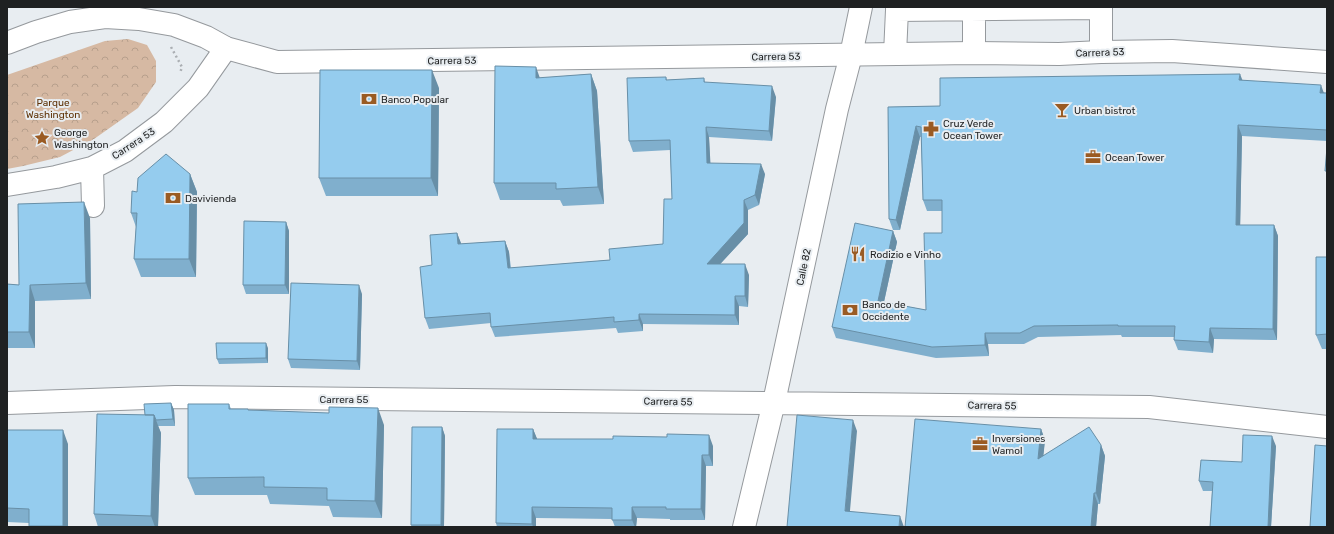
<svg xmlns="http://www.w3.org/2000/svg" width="1334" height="534" font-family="Rubik,sans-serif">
  <defs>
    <pattern id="park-crowns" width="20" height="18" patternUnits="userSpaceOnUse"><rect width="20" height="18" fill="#d6b9a3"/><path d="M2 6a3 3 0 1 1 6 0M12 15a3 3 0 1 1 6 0" fill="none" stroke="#b79f8c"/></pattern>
  </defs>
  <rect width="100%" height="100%" fill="#e8edf1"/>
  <!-- park -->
  <path fill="url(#park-crowns)" d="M128 39 147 45 156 61V82L138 108 94 139 60 157 23 166 7 169V75L105 41Z"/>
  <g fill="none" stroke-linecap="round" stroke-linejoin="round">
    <defs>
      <path id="minor" d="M897 7V10L1101 8
        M1101 7V52
        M974 53V9
        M895 54 897 10
        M92 168 93 206
        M7 185 56 177 92 168 125 151 164 122 198 88 226 48
        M7 403 175 397 1149 407 1327 427
        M744 527 774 402 837 109 851 55"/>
      <path id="major" d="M7 43 36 32 70 22 105 17 139 19 174 25 206 37 226 48 277 62 974 53 1059 54 1101 52 1172 51 1327 62
        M851 55 861 7"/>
    </defs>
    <!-- minor casing -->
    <use href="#minor" stroke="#95999d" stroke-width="24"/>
    <!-- major casing -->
    <use href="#major" stroke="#95999d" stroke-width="24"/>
    <!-- path -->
    <path stroke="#aaaeb2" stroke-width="2.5" stroke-dasharray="2 3" stroke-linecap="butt" d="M171 47 182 67 180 73"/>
    <!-- minor -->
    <use href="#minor" stroke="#fff" stroke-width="22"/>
    <!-- major -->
    <use href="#major" stroke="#fff" stroke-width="22"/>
  </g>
  <!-- wall -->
  <path fill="#80afcd" d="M591 74 597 91 604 204 563 206 560 200H500L494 183 540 78Z
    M666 77 667 80 704 78 705 82 776 97 772 141 709 137 710 163 765 174 759 205 748 210V234L720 264 749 275 748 307 739 306V325L643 324V331L618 333 616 328 495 337 491 327V323L429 329 425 318 432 265 457 233 461 244 505 241 509 252 511 268 610 260 663 244 672 199 670 150 633 152 629 141Z
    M1242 80 1327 93V141L1242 136 1240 225H1274L1278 236 1277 340 1214 339 1213 353 1178 350 1174 340V337H1122L1121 335 1038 337 1024 344H988L989 356 936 358 836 338 832 327 893 231 897 242 884 302 926 310 942 233V211H927L923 200 921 137H920L900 230H893L889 219 888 107 940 106Z
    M439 88 438 196H326L319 178Z
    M190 174 197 192 196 277H141L134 259 136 227 131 213 137 192Z
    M90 218 91 299 35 301V348H7V284L19 285Z
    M286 222 289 231V294H246L243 285Z
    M1327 257V349H1322L1316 335Z
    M362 294 360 370 291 368 288 359Z
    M268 348V363L219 364 217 359Z
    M171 403 174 410 175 426H158L161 433 158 527H98L94 514 145 415Z
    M229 404 231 409 249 410 384 425 382 518 333 517 329 506 270 504 267 495H195L188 478Z
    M442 427 445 436 444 527H412L411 525Z
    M533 429 537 439 713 446V466H706L705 520H670V519L637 518 636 527H615L612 519 536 518V527H497L496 523Z
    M1041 429 1045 440 1043 456 1101 445 1105 456 1100 504H1098L1096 527H905Z
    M7 430 68 444V527H29V523L7 522Z
    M1276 446 1271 527H1210L1212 491H1203L1199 481 1242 462Z"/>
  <!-- shaded-wall -->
  <path fill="#688fa7" d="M536 67 542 84 536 78Z
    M432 70 439 88 438 196 431 178Z
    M591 74 597 91 604 204 598 187Z
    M1240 74 1244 84 1239 80Z
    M1321 85 1325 96 1320 93Z
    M772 86 776 97 772 141 769 131Z
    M1238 125 1242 136 1240 235 1236 225Z
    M916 126 920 137 900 230 896 220Z
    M706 127 709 137 711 173 707 163Z
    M761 164 765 174 759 205 755 195Z
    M190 174 197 192 196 277 189 259Z
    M744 200 748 210V234L711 274 707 264Z
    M84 202 90 218 91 299 86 283Z
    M286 222 289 231V294L285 285Z
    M1274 225 1278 236 1277 340 1273 329Z
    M893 231 897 242 882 311 878 301Z
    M457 233 461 243 462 255 458 244Z
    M505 241 509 252 511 278 508 268Z
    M745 264 749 275 748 307 745 296Z
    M30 285 35 301V348L29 332Z
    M359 285 362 294 360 370 357 361Z
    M735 296 739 306V325L735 315Z
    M639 314 643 324V331L639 320Z
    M1210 328 1214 339 1213 353 1209 342Z
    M985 333 988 344 989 356 985 345Z
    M266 343 268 348V363L266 358Z
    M171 403 174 410 175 426 173 419Z
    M378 408 384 425 382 518 375 501Z
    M154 415 161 433 158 527H155L151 516Z
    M853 420 857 431 849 522 845 511Z
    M442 427 445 436 444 527H441V525Z
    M533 429 538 441 533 439Z
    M1041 429 1045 440 1042 470 1038 459Z
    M63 430 68 444V527H63Z
    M709 435 713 446V466L709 455Z
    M1272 436 1276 446 1271 527H1268Z
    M1101 445 1105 456 1100 504 1096 493Z
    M702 455 706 466 705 520 701 509Z
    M1094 493 1098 504 1096 527H1091Z
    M532 507 536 518V527H533L532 524Z
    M632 507 637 518 636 527H635L632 520Z
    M900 516 904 527H899Z"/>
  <!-- building -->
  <path fill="#95ccee" stroke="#688fa7" d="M495 66 536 67V78L591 74 598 187 556 189V183H494Z
    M320 70H432L431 178H319Z
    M1240 74 1239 80 1321 85 1320 93H1327V130L1238 125 1236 225H1274L1273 329 1210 328 1209 342 1174 340 1175 326H1118V325L1034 326 1020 333H985V345L932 347 832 327 855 223 893 231 878 301 926 310 924 233H942V200H923L921 127 916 126 896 220 889 219 888 107 940 106V78Z
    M666 77V80L704 78V82L772 86 769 131 706 127 707 163 761 164 755 195 744 200V223L707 264H745V296H735V315L639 314V320L614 322V317L491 327 490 313 425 318 420 267 432 265 430 235 457 233 458 244 505 241 508 268 610 260 609 249 663 244 664 199H672L670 140 629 141 627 78Z
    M1327 147V171H1325Z
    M166 154 190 174 189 259H134L137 213H131L132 191 137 192 138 178Z
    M84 202 86 283 30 285 29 332H7V284L19 285 18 204Z
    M244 221 286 222 285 285H243Z
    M1316 257H1327V334L1316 335Z
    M291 283 359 285 357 361 288 359Z
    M216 343H266V358L217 359Z
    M171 403 173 419 156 420 154 415H145L144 404Z
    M188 404H229V409H248V410L329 413V407L378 408 375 501 327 500V488L264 487V477L188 478Z
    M97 414 154 415 151 516 94 514Z
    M797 415 853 420 845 511 900 516 899 527H787Z
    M915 419 1041 429 1038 459 1089 427 1101 445 1096 493H1094L1091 527H905Z
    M412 427H442L441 525H411Z
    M497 429H533V439H613V436L667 437V434L709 435V455H702L701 509H666V507H632V520H612V508L532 507V524L496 523Z
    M7 430H63V526H29V509L7 508Z
    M1243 435 1272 436 1268 527H1210L1213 482 1199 481 1201 460 1242 462Z
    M1315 445 1327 446V527H1310Z"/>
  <!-- icons -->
  <defs>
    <symbol id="bank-bare" viewBox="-9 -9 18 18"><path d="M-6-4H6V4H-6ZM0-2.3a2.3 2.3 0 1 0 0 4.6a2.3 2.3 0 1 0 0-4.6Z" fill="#9a5b23" stroke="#e8edf1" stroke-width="2.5" paint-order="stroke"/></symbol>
    <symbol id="bar-bare" viewBox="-9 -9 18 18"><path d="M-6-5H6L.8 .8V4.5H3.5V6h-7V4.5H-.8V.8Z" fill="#9a5b23" stroke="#e8edf1" stroke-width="2.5" paint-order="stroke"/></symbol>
    <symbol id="pharmacy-bare" viewBox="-9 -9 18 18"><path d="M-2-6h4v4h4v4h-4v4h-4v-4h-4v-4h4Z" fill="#9a5b23" stroke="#e8edf1" stroke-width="2.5" paint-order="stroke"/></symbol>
    <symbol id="sight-bare" viewBox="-9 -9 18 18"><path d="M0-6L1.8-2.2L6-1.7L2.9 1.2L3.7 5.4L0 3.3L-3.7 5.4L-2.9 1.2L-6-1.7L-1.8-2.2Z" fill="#9a5b23" stroke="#e8edf1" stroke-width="2.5" paint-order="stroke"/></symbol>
    <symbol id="office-bare" viewBox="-9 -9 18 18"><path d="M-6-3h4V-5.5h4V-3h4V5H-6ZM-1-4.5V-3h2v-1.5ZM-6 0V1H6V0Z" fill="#9a5b23" stroke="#e8edf1" stroke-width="2.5" paint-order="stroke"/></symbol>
    <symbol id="restaurant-bare" viewBox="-9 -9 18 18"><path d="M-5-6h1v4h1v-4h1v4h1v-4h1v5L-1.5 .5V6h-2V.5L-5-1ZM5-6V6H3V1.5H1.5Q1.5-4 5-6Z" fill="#9a5b23" stroke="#e8edf1" stroke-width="2.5" paint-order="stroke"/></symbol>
  </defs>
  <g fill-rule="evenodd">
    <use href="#bank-bare" x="358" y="88" width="22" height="22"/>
    <use href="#bar-bare" x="1051" y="99" width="22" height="22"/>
    <use href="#pharmacy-bare" x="920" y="118" width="22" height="22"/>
    <use href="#sight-bare" x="31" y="127" width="22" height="22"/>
    <use href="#office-bare" x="1082" y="146" width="22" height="22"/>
    <use href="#bank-bare" x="162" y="187" width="22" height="22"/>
    <use href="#restaurant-bare" x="847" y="243" width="22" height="22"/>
    <use href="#bank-bare" x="839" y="299" width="22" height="22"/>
    <use href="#office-bare" x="969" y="433" width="22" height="22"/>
  </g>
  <g text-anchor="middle" stroke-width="4" stroke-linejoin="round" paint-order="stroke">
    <!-- street labels -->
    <g font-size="10" fill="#1f2122" stroke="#e8edf1">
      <text transform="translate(1100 52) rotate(-2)" y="4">Carrera 53</text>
      <text transform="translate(776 56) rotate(-1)" y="4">Carrera 53</text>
      <text transform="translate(452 60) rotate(-1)" y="4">Carrera 53</text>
      <text transform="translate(133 143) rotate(-33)" y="4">Carrera 53</text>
      <text transform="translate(803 267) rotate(-78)" y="4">Calle 82</text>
      <text x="344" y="403">Carrera 55</text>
      <text transform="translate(668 401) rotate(1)" y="4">Carrera 55</text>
      <text transform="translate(992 405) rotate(1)" y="4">Carrera 55</text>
    </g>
    <!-- poi labels -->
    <g font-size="10" fill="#1f2122" stroke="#e8edf1" text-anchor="start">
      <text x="381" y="103">Banco Popular</text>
      <text x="1074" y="114">Urban bistrot</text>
      <text x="943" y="127">Cruz Verde<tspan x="943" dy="12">Ocean Tower</tspan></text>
      <text x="54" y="136">George<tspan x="54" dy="12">Washington</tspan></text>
      <text x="1105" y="161">Ocean Tower</text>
      <text x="185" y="202">Davivienda</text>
      <text x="870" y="258">Rodizio e Vinho</text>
      <text x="862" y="308">Banco de<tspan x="862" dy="12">Occidente</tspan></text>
      <text x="992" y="442">Inversiones<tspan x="992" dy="12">Wamol</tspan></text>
    </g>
    <!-- park labels -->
    <g font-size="10" fill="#5e3206" stroke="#e8edf1">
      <text x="53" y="106">Parque<tspan x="53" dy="12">Washington</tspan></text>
    </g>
  </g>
  <!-- border -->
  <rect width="1334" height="534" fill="none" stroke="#1f2122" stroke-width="16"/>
</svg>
